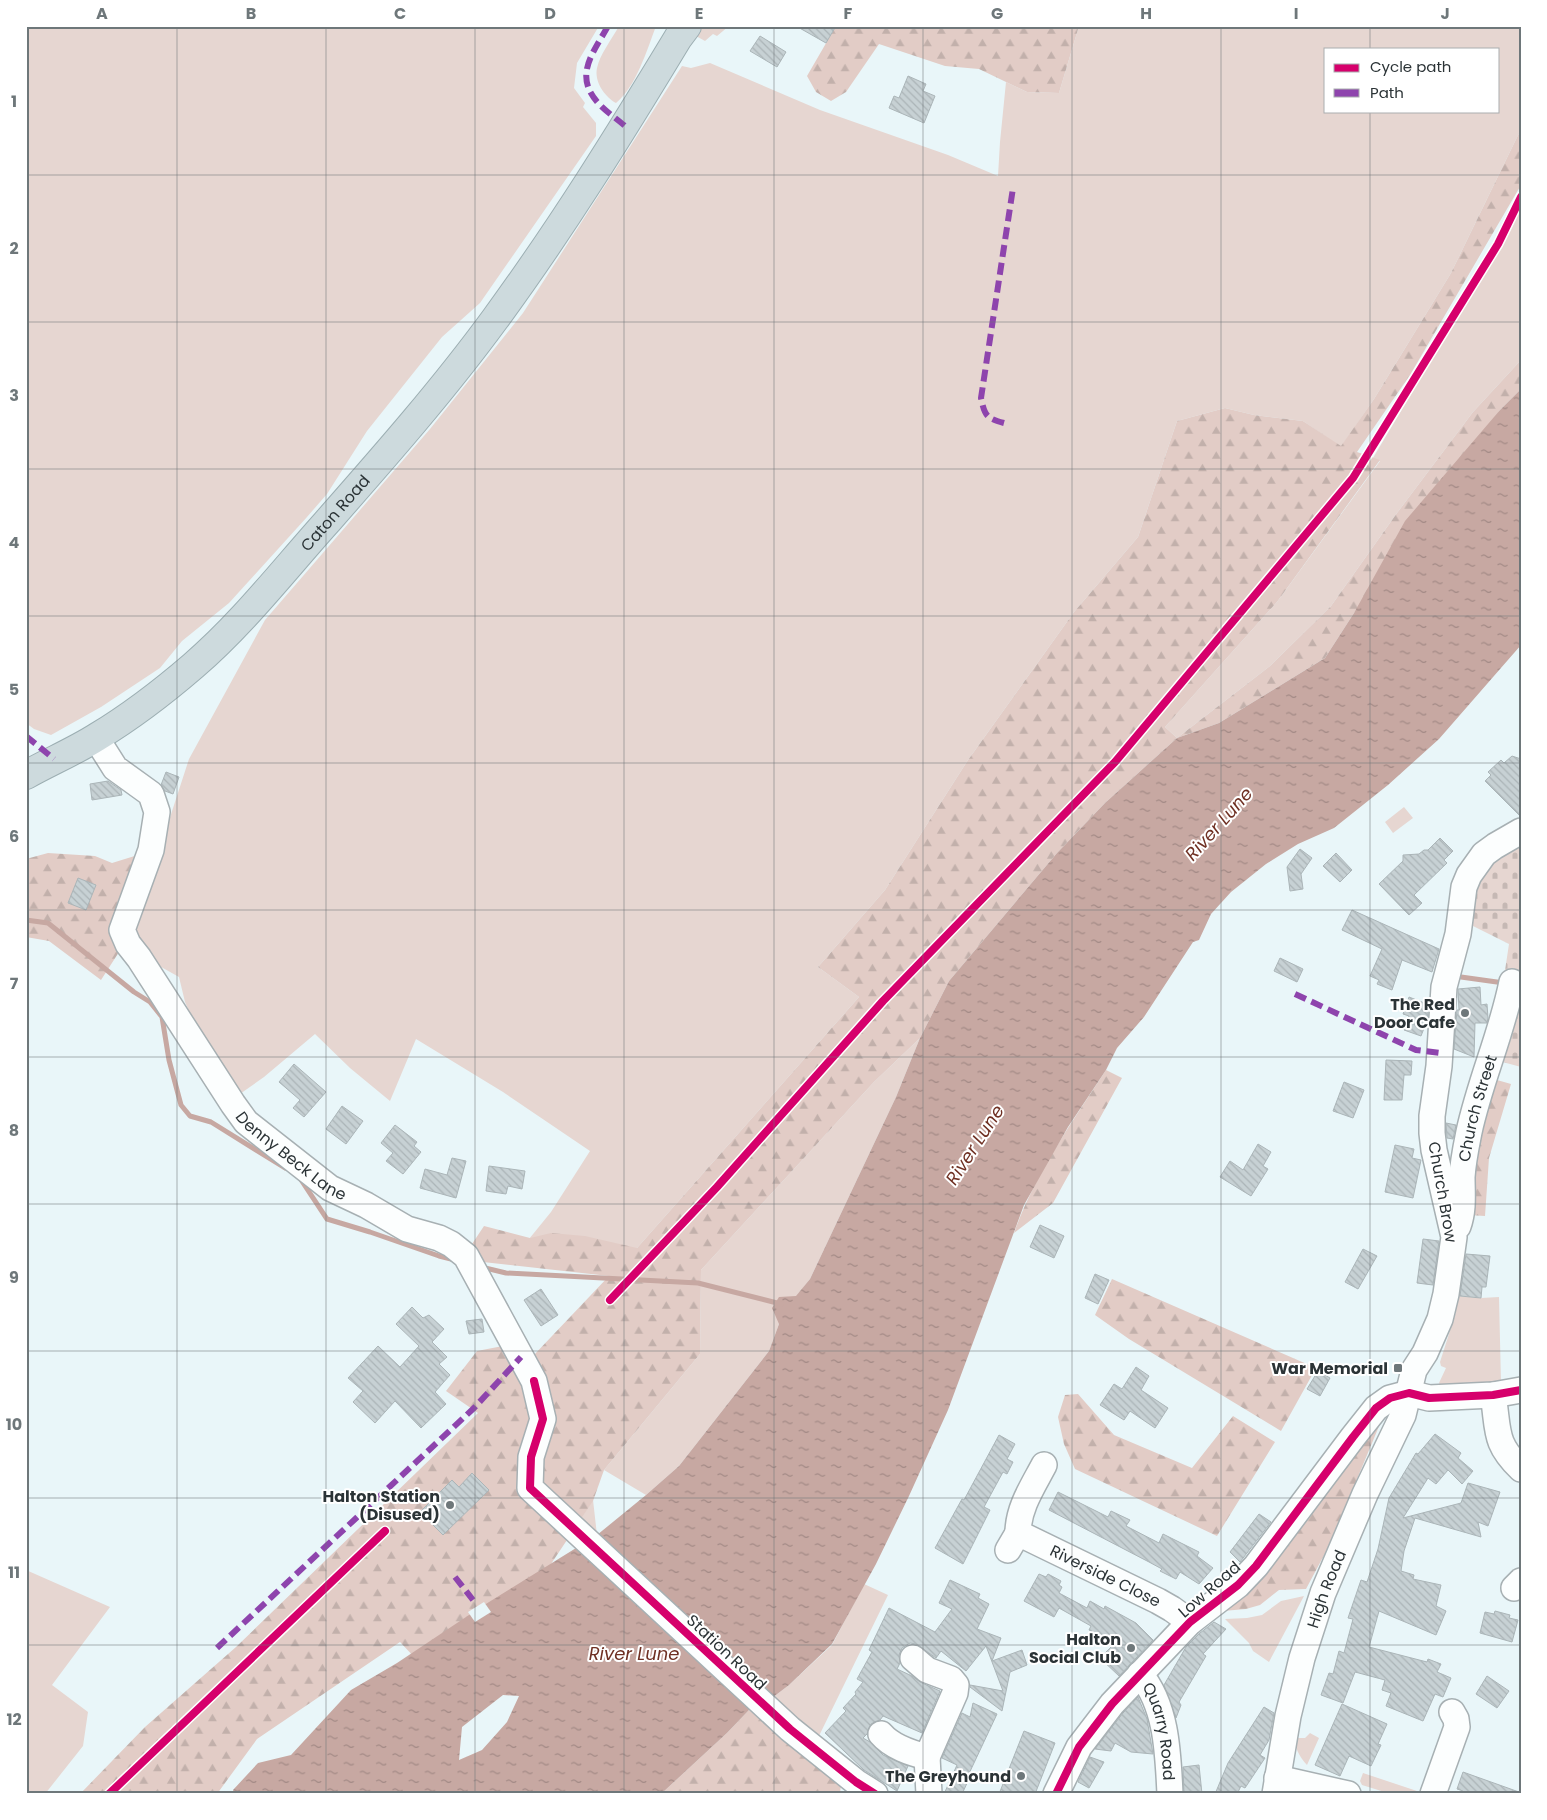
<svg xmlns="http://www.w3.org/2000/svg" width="1547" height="1820" font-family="Poppins,sans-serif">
  <defs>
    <pattern id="forest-firs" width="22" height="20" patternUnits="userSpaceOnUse" patternTransform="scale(1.25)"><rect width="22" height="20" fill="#e2ccc6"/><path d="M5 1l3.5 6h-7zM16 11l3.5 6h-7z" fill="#c2b0ab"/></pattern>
    <pattern id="cemetery-stones" width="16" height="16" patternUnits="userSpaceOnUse" patternTransform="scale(1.25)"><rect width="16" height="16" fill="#e6d6d1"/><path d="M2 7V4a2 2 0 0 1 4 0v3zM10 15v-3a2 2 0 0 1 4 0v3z" fill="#c5b8b4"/></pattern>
    <pattern id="water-ripples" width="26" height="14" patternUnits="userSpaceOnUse" patternTransform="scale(1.25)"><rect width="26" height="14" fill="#c7a8a2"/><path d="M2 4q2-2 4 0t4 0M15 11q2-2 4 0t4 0" fill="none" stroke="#a28985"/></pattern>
    <pattern id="building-back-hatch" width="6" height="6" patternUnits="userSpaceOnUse" patternTransform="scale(1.25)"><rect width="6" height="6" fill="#c7d1d4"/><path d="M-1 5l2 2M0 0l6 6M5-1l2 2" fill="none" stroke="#abb4b7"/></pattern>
  </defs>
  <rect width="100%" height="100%" fill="#e9f6f9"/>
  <!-- green -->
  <path fill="#e6d6d1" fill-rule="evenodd" d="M26 26H599L577 63 574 88 585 103 583 107 596 123V136L480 303 442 337 367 431 327 494 307 517 229 603 182 641 160 668 101 707 51 735 34 729 26 723Z
    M619 26H656C647 50 636 87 616 103 605 97 594 82 597 68 600 54 612 39 619 26Z
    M703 26H729L717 36 713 34 705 41 696 36Z
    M1079 26H1521V129L1451 273 1374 399 1341 447 1303 421 1254 415 1225 408 1177 421 1138 537 1074 612 968 760 885 890 818 967 859 997 637 1248 516 1255 551 1212 590 1151 503 1092 416 1039 390 1101 350 1068 315 1034 264 1077 237 1096 196 1027 185 1002 179 977 154 963 133 931 189 759 265 620 430 429 523 313 682 66 691 68 710 63 820 110 948 155 998 176 1000 142 1006 82 1027 92 1059 93ZM1326 49H1498V111H1326Z
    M1521 205V360L1473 412 1397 513 1331 606 1270 666 1177 738 1165 727 1277 602 1380 461 1373 458 1464 305Z
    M1404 807 1413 818 1393 833 1385 822Z
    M920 1038 896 1097 810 1279 796 1297H779V1324L769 1351 679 1466 646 1495 604 1470 700 1354 701 1270 874 1082Z
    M1458 1296 1481 1298 1499 1297 1501 1383 1440 1385 1439 1383 1446 1368 1441 1366 1440 1362 1455 1315Z
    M593 1500 597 1535 580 1520Z
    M26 1570 110 1607 52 1685 88 1712 83 1746 45 1794H26Z
    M864 1584 888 1595 817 1740 772 1698 789 1685 832 1645Z
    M1304 1596 1269 1662 1253 1651 1249 1643 1225 1619 1247 1618 1262 1615 1281 1601Z
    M1310 1733 1319 1738 1307 1765C1300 1757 1294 1748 1296 1738H1305Z
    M1363 1773 1420 1792 1419 1794H1391L1362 1785 1360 1781Z"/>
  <!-- forest -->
  <path fill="url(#forest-firs)" d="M836 26H1079L1059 93 1027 92 979 69 945 66 879 44 846 92 831 101 816 92 807 76Z
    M1521 129V185L1410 375 1357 452 1380 460 1277 602 1165 727 1177 738 1270 666 1331 606 1397 513 1473 412 1521 360V389L1500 410 1354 613 1325 658 1219 723 1177 738 1105 803 1057 853 949 981 920 1038 874 1082 701 1270 700 1354 604 1470 593 1501 543 1576 416 1659 400 1642 257 1739 217 1794H80L145 1727 236 1647 478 1413 446 1391 477 1351 508 1345 533 1356 609 1276 483 1262 470 1247 484 1226 530 1238 551 1233 585 1236 637 1248 859 997 818 967 885 890 968 760 1074 612 1138 537 1177 421 1225 408 1254 415 1303 421 1341 446 1374 399 1451 273Z
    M154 850 119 952 101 980 49 941 26 937V859L48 853 95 856 112 863Z
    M1106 1070 1122 1078 1053 1203 1014 1233C1035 1174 1072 1122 1106 1070Z
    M1490 1078 1511 1084 1489 1158 1485 1216 1468 1215 1467 1173Z
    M1112 1279 1316 1368 1281 1431 1129 1339 1095 1315Z
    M1078 1394 1114 1435 1192 1468 1233 1416 1275 1442 1217 1536 1075 1469 1064 1444 1058 1417 1065 1395Z
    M1382 1419 1330 1544 1306 1589 1279 1590 1260 1605 1246 1609 1223 1611Z
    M749 1710 784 1735 841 1784 840 1794H661L727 1733Z"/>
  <!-- cemetery -->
  <path fill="url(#cemetery-stones)" d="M1521 843V1067L1499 1061 1504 977 1509 944 1469 924C1473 901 1475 876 1494 860 1503 854 1512 849 1521 843Z"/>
  <!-- water -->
  <path fill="url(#water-ripples)" fill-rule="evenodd" d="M1521 389V645L1439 739 1388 785 1334 828 1298 844 1266 864 1231 892 1211 914 1199 940 1193 942 1144 1017 1117 1048 1106 1070 1068 1127 1024 1205 948 1410 909 1496 876 1564 832 1644 789 1685 772 1698 749 1710 727 1733 661 1794H234L233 1790 258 1763 291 1755 351 1690 397 1663 481 1607 597 1535 646 1495 679 1466 769 1351 779 1324 772 1308 779 1297 796 1296 810 1279 896 1097 920 1038 949 981 1057 853 1105 803 1177 738 1219 723 1325 658 1354 613 1405 521 1500 410ZM503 1695 519 1696 507 1722 482 1750 459 1760 462 1727Z"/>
  <!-- pier -->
  <path fill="#e9f6f9" d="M484 1602 491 1612 475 1622 468 1612Z"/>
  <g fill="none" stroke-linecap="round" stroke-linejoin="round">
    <!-- stream -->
    <path stroke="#c7a8a2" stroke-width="5" d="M26 920 48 923 134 992 150 1002 162 1017 169 1060 181 1105 190 1116 211 1122 285 1168
      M1461 977 1504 983
      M300 1178 327 1219 370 1232 439 1256 455 1260
      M481 1267 506 1273 698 1283 781 1304"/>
  </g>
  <!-- building -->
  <path fill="url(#building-back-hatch)" stroke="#abb5b8" d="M796 26H836L826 43Z
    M760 36 786 52 777 67 750 51Z
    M908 76 926 84 923 91 935 96 924 123 889 108 894 96 899 98Z
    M1512 756 1521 759V817L1485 781 1491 775 1488 772 1501 760 1504 763Z
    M166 772 179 777 173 794 165 791 161 785Z
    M108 781 121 790 122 795 92 800 90 784Z
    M1440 838 1453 851 1444 860 1447 863 1414 895 1422 903 1409 915 1379 884 1403 861V855L1419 854 1424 850H1428Z
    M1300 849 1312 858 1301 874 1303 889 1290 891 1287 867Z
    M1336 853 1352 870 1340 882 1323 866Z
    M78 878 96 885 86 910 68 903Z
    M1352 910 1439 949 1432 972 1402 960 1392 990 1377 984 1379 980 1370 976 1382 949 1342 930Z
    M1280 958 1303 969 1297 982 1274 971Z
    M1480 987 1481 1005 1487 1004 1488 1018 1487 1023H1475L1474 1057 1454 1049 1457 1010H1459L1458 989Z
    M1409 997 1427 1004 1424 1011H1428V1018L1421 1036 1404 1030 1409 1016 1403 1014Z
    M1386 1060 1412 1061 1411 1075H1404L1402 1100H1384Z
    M294 1064 326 1092 304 1117 293 1108 300 1100 279 1082Z
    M1344 1082 1364 1090 1353 1118 1333 1111Z
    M342 1106 363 1121 346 1144 326 1129Z
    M1446 1123 1456 1125 1453 1139 1447 1138Z
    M395 1125 417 1142 414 1146 421 1152 403 1174 386 1161 393 1153 381 1143Z
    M1258 1144 1271 1152 1263 1166 1268 1169 1251 1196 1220 1177 1230 1161 1243 1170Z
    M1395 1145 1414 1149 1412 1158 1421 1160 1413 1198 1385 1192Z
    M452 1158 466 1161 456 1198 420 1188 425 1169 447 1175Z
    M489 1166 525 1171 522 1189 508 1186 506 1194 486 1191Z
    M1040 1225 1064 1236 1054 1258 1030 1247Z
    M1423 1239 1439 1241 1433 1285 1417 1283Z
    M1363 1249 1377 1256 1358 1289 1345 1282Z
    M1466 1254 1490 1256 1486 1287H1482L1481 1298 1460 1296Z
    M1095 1274 1109 1280 1098 1304 1085 1298Z
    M541 1289 558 1315 541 1326 524 1300Z
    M412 1307 423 1318 429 1315 444 1329 432 1342 447 1357 439 1364 450 1375 435 1392 446 1404 421 1428 395 1401 375 1423 353 1402 363 1391 348 1378 378 1346 400 1367 419 1346 396 1324Z
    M482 1319 484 1332 469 1334 466 1321Z
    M1136 1367 1149 1376 1141 1390 1168 1408 1155 1428 1130 1411 1124 1420 1100 1405 1114 1384 1122 1389Z
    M1318 1371 1330 1378 1320 1396 1307 1389Z
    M1435 1434 1461 1453 1458 1458 1473 1471 1462 1484 1448 1470 1436 1484 1428 1478 1403 1518 1461 1503 1468 1483 1500 1492 1488 1526 1478 1522 1481 1537 1415 1518 1404 1551 1401 1571 1414 1575 1413 1579 1441 1585 1436 1606 1446 1611 1436 1635 1379 1611 1369 1647 1427 1662 1428 1659 1441 1664 1437 1672 1451 1678 1443 1697 1435 1694 1423 1721 1386 1706 1391 1693 1382 1690 1385 1680 1355 1672 1343 1703 1321 1695 1329 1673 1333 1674 1339 1651 1344 1653 1353 1619 1348 1618 1361 1580 1367 1582 1378 1549 1389 1498 1416 1453 1418 1454Z
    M999 1435 1015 1444 1007 1459 1013 1462 1007 1474 1003 1472 984 1507 990 1510 963 1564 935 1548 962 1499 964 1500Z
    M472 1473 489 1490 443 1535 420 1512 452 1480 459 1487Z
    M1058 1492 1108 1517 1111 1511 1130 1520 1126 1526 1159 1543 1163 1534 1199 1552 1197 1556 1213 1568 1199 1584 1180 1572 1176 1579 1160 1571 1162 1569 1149 1562 1049 1510Z
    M1259 1514 1271 1522 1240 1562 1230 1552Z
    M1039 1574 1046 1577 1048 1574 1061 1581 1059 1585 1062 1587 1059 1593 1087 1608 1090 1601 1104 1609 1105 1606 1136 1623 1153 1640 1119 1676 1100 1658 1115 1643 1089 1630 1091 1626 1059 1608 1054 1617 1024 1601Z
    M950 1580 980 1594 978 1598 989 1604 977 1629 1001 1638 992 1661 1022 1650 1027 1665 1010 1672 1002 1711 970 1687V1685L1003 1691 986 1646 966 1671 941 1651 936 1658 916 1644 910 1643 902 1648 899 1655 900 1663 897 1669 912 1676 922 1683 940 1691 922 1733 883 1716 880 1720 871 1724 867 1734 863 1738 870 1742 883 1755 908 1766 897 1791 864 1770 825 1733 846 1711 843 1708 856 1694 855 1692 863 1682 857 1679 872 1652 869 1650 889 1608 935 1632 952 1609 939 1603Z
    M1495 1611 1510 1615 1509 1618 1518 1620 1512 1642 1480 1633 1485 1612 1494 1614Z
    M1214 1622 1226 1629 1203 1654 1206 1656 1179 1702 1181 1705 1176 1718 1164 1685 1186 1647 1200 1633Z
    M1487 1676 1509 1691 1497 1708 1476 1694Z
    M1138 1697 1147 1719 1153 1754 1131 1752 1115 1743 1111 1751 1095 1749 1123 1713Z
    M973 1703 997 1714 966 1780 968 1781 962 1794H944L957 1765 942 1758 962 1713 970 1717Z
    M1342 1704 1387 1724 1378 1744 1381 1745 1371 1766 1349 1756 1340 1776 1315 1765Z
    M1264 1707 1274 1713 1269 1740 1260 1755 1265 1758 1245 1788 1241 1786 1237 1794H1215L1228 1763Z
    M1024 1731 1055 1743 1035 1794H999Z
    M1090 1757 1104 1762 1089 1788 1078 1782Z
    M1199 1765 1202 1794H1184L1183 1767Z
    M1463 1772 1519 1792V1794H1462L1463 1791 1457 1789Z"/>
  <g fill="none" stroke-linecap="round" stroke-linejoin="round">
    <defs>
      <g id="minor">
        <path id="s1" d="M96 738 115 768 151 794 157 812 151 850 122 930 128 944 139 958 233 1104 246 1122 330 1188 366 1205 407 1229 439 1238 451 1244 466 1256 534 1381 543 1419 531 1457 530 1488 790 1729 856 1782 875 1794"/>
        <path id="s2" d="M1458 1226C1464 1210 1462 1193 1462 1177 1463 1161 1466 1147 1469 1132 1480 1081 1502 1033 1512 982"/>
        <path d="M1493 1395C1499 1430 1493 1442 1521 1469"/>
        <path id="s3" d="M1044 1465C1033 1486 1018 1508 1018 1533L1158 1601 1172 1609 1190 1622"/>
        <path d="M1008 1550 1018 1533"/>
        <path d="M1514 1588 1521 1581"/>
        <path id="s4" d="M1140 1674C1167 1706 1168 1754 1170 1794"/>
        <path d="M881 1734C892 1747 911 1753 927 1757L955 1693 956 1685 951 1679 927 1670 913 1658"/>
        <path d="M927 1757 929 1794"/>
        <path d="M1277 1778 1348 1794"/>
        <path d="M1056 1794 1079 1747 1112 1704 1190 1622 1238 1585 1256 1566 1353 1437 1376 1408 1390 1398 1409 1393 1429 1398 1493 1395 1521 1390"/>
        <path id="s5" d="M1275 1794 1288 1716 1302 1658 1323 1593 1365 1494 1403 1415 1414 1370 1425 1353 1440 1319 1446 1294 1454 1237 1434 1150 1432 1133V1116L1439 1066 1444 987 1458 934 1464 887 1469 875 1484 854 1495 846 1521 831"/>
        <path d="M1433 1794 1457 1727 1456 1719 1452 1712"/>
      </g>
      <g id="highway">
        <path id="s6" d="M26 775C49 762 75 751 97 737 130 717 164 691 193 666 242 624 283 571 326 523 384 457 443 390 495 319 561 229 620 134 678 38L687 26"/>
      </g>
    </defs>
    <!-- minor casing -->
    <use href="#minor" stroke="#a7b0b3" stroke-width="28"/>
    <!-- highway casing -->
    <use href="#highway" stroke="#9caeb2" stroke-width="30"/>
    <!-- minor -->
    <use href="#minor" stroke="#fcfefe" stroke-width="25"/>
    <!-- highway -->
    <use href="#highway" stroke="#cddadd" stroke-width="28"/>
    <!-- quiet -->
    <path stroke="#8e44ad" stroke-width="6" stroke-dasharray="12 6" stroke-linecap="butt" d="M608 26C592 55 572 77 601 106 608 113 617 119 625 126
      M1004 423C986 418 985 416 981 398L1013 188
      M26 736 54 759
      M1295 994 1416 1050 1440 1053
      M455 1577 473 1600
      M217 1648 474 1408 521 1357
      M824 1794H845"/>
    <defs>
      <path id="cycleway" d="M610 1300 717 1187 883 1001 1115 762 1353 478 1498 244 1521 197
        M534 1381 543 1419 531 1457 530 1488 790 1729 856 1782 875 1794
        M109 1794 385 1531
        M1056 1794 1079 1747 1112 1704 1190 1622 1238 1585 1256 1566 1353 1437 1376 1408 1390 1398 1409 1393 1429 1398 1493 1395 1521 1390"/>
    </defs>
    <!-- cycleway casing -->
    <use href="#cycleway" stroke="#fff" stroke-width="11"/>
    <!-- cycleway -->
    <use href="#cycleway" stroke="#d6006c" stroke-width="8"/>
  </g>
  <!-- grid -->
  <path fill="none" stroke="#6e777a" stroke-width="1" stroke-opacity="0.55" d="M177 26V1794M326 26V1794M475 26V1794M624 26V1794M774 26V1794M923 26V1794M1072 26V1794M1221 26V1794M1370 26V49M1370 111V1794M26 175H1521M26 322H1521M26 469H1521M26 616H1521M26 763H1521M26 910H1521M26 1057H1521M26 1204H1521M26 1351H1521M26 1498H1521M26 1645H1521"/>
  <!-- markers -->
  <g fill="#6e777a" stroke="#fff" stroke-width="2">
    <circle cx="1465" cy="1013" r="5"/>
    <rect x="1393" y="1363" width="10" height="10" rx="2.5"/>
    <circle cx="450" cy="1505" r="5"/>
    <circle cx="1131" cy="1648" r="5"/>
    <circle cx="1021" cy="1776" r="5"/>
  </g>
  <g text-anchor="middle" stroke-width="4" stroke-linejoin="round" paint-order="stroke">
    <!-- street labels -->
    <g font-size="16" fill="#2b3336" stroke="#fff">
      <text dy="6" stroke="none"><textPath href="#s6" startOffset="409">Caton Road</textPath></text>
      <text dy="6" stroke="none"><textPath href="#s2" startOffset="120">Church Street</textPath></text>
      <text dy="6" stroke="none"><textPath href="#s1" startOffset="508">Denny Beck Lane</textPath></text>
      <text transform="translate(1443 1192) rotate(80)" y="6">Church Brow</text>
      <text dy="6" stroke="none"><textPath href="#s3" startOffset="171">Riverside Close</textPath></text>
      <text dy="6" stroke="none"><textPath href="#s5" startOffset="212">High Road</textPath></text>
      <text transform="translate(1209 1589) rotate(-41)" y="6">Low Road</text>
      <text transform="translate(727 1652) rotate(43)" y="6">Station Road</text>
      <text dy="6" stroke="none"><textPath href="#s4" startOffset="62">Quarry Road</textPath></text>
    </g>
    <!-- poi labels -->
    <g font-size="16" font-weight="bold" fill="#2b3336" stroke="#fff" text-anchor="end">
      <text x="1455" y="1010">The Red<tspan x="1455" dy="18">Door Cafe</tspan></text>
      <text x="1388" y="1374">War Memorial</text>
      <text x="440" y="1502">Halton Station<tspan x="440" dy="18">(Disused)</tspan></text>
      <text x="1121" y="1645">Halton<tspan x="1121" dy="18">Social Club</tspan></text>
      <text x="1011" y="1782">The Greyhound</text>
    </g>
    <!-- water labels -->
    <g font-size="18" font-style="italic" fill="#6f3023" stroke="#fff">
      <text transform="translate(1219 824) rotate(-48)" y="6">River Lune</text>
      <text transform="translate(975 1145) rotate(-57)" y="6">River Lune</text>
      <text x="634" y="1660">River Lune</text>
    </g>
  </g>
  <!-- border -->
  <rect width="1547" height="1820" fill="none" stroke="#ffffff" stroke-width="55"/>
  <!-- legend -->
  <rect x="1324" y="48" width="175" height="65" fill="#ffffff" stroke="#aaadaf"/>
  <rect x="1334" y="64" width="25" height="8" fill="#d6006c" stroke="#aaadaf"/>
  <text x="1370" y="72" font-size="15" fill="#2b3336">Cycle path</text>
  <rect x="1334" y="89" width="25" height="8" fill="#8e44ad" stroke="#aaadaf"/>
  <text x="1370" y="98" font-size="15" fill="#2b3336">Path</text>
  <rect x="28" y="28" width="1492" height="1764" fill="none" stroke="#6e777a" stroke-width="2"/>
  <g font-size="16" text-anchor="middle" font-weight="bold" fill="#6e777a">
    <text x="102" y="19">A</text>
    <text x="251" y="19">B</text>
    <text x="400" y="19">C</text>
    <text x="550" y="19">D</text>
    <text x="699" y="19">E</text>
    <text x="848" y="19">F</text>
    <text x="997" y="19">G</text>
    <text x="1146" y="19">H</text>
    <text x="1296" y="19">I</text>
    <text x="1445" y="19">J</text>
    <text x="14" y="107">1</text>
    <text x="14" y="254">2</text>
    <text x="14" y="401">3</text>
    <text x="14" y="548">4</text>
    <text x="14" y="695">5</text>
    <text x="14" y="842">6</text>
    <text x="14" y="989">7</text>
    <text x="14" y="1136">8</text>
    <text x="14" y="1283">9</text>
    <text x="14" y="1430">10</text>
    <text x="14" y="1578">11</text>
    <text x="14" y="1725">12</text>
  </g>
</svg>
